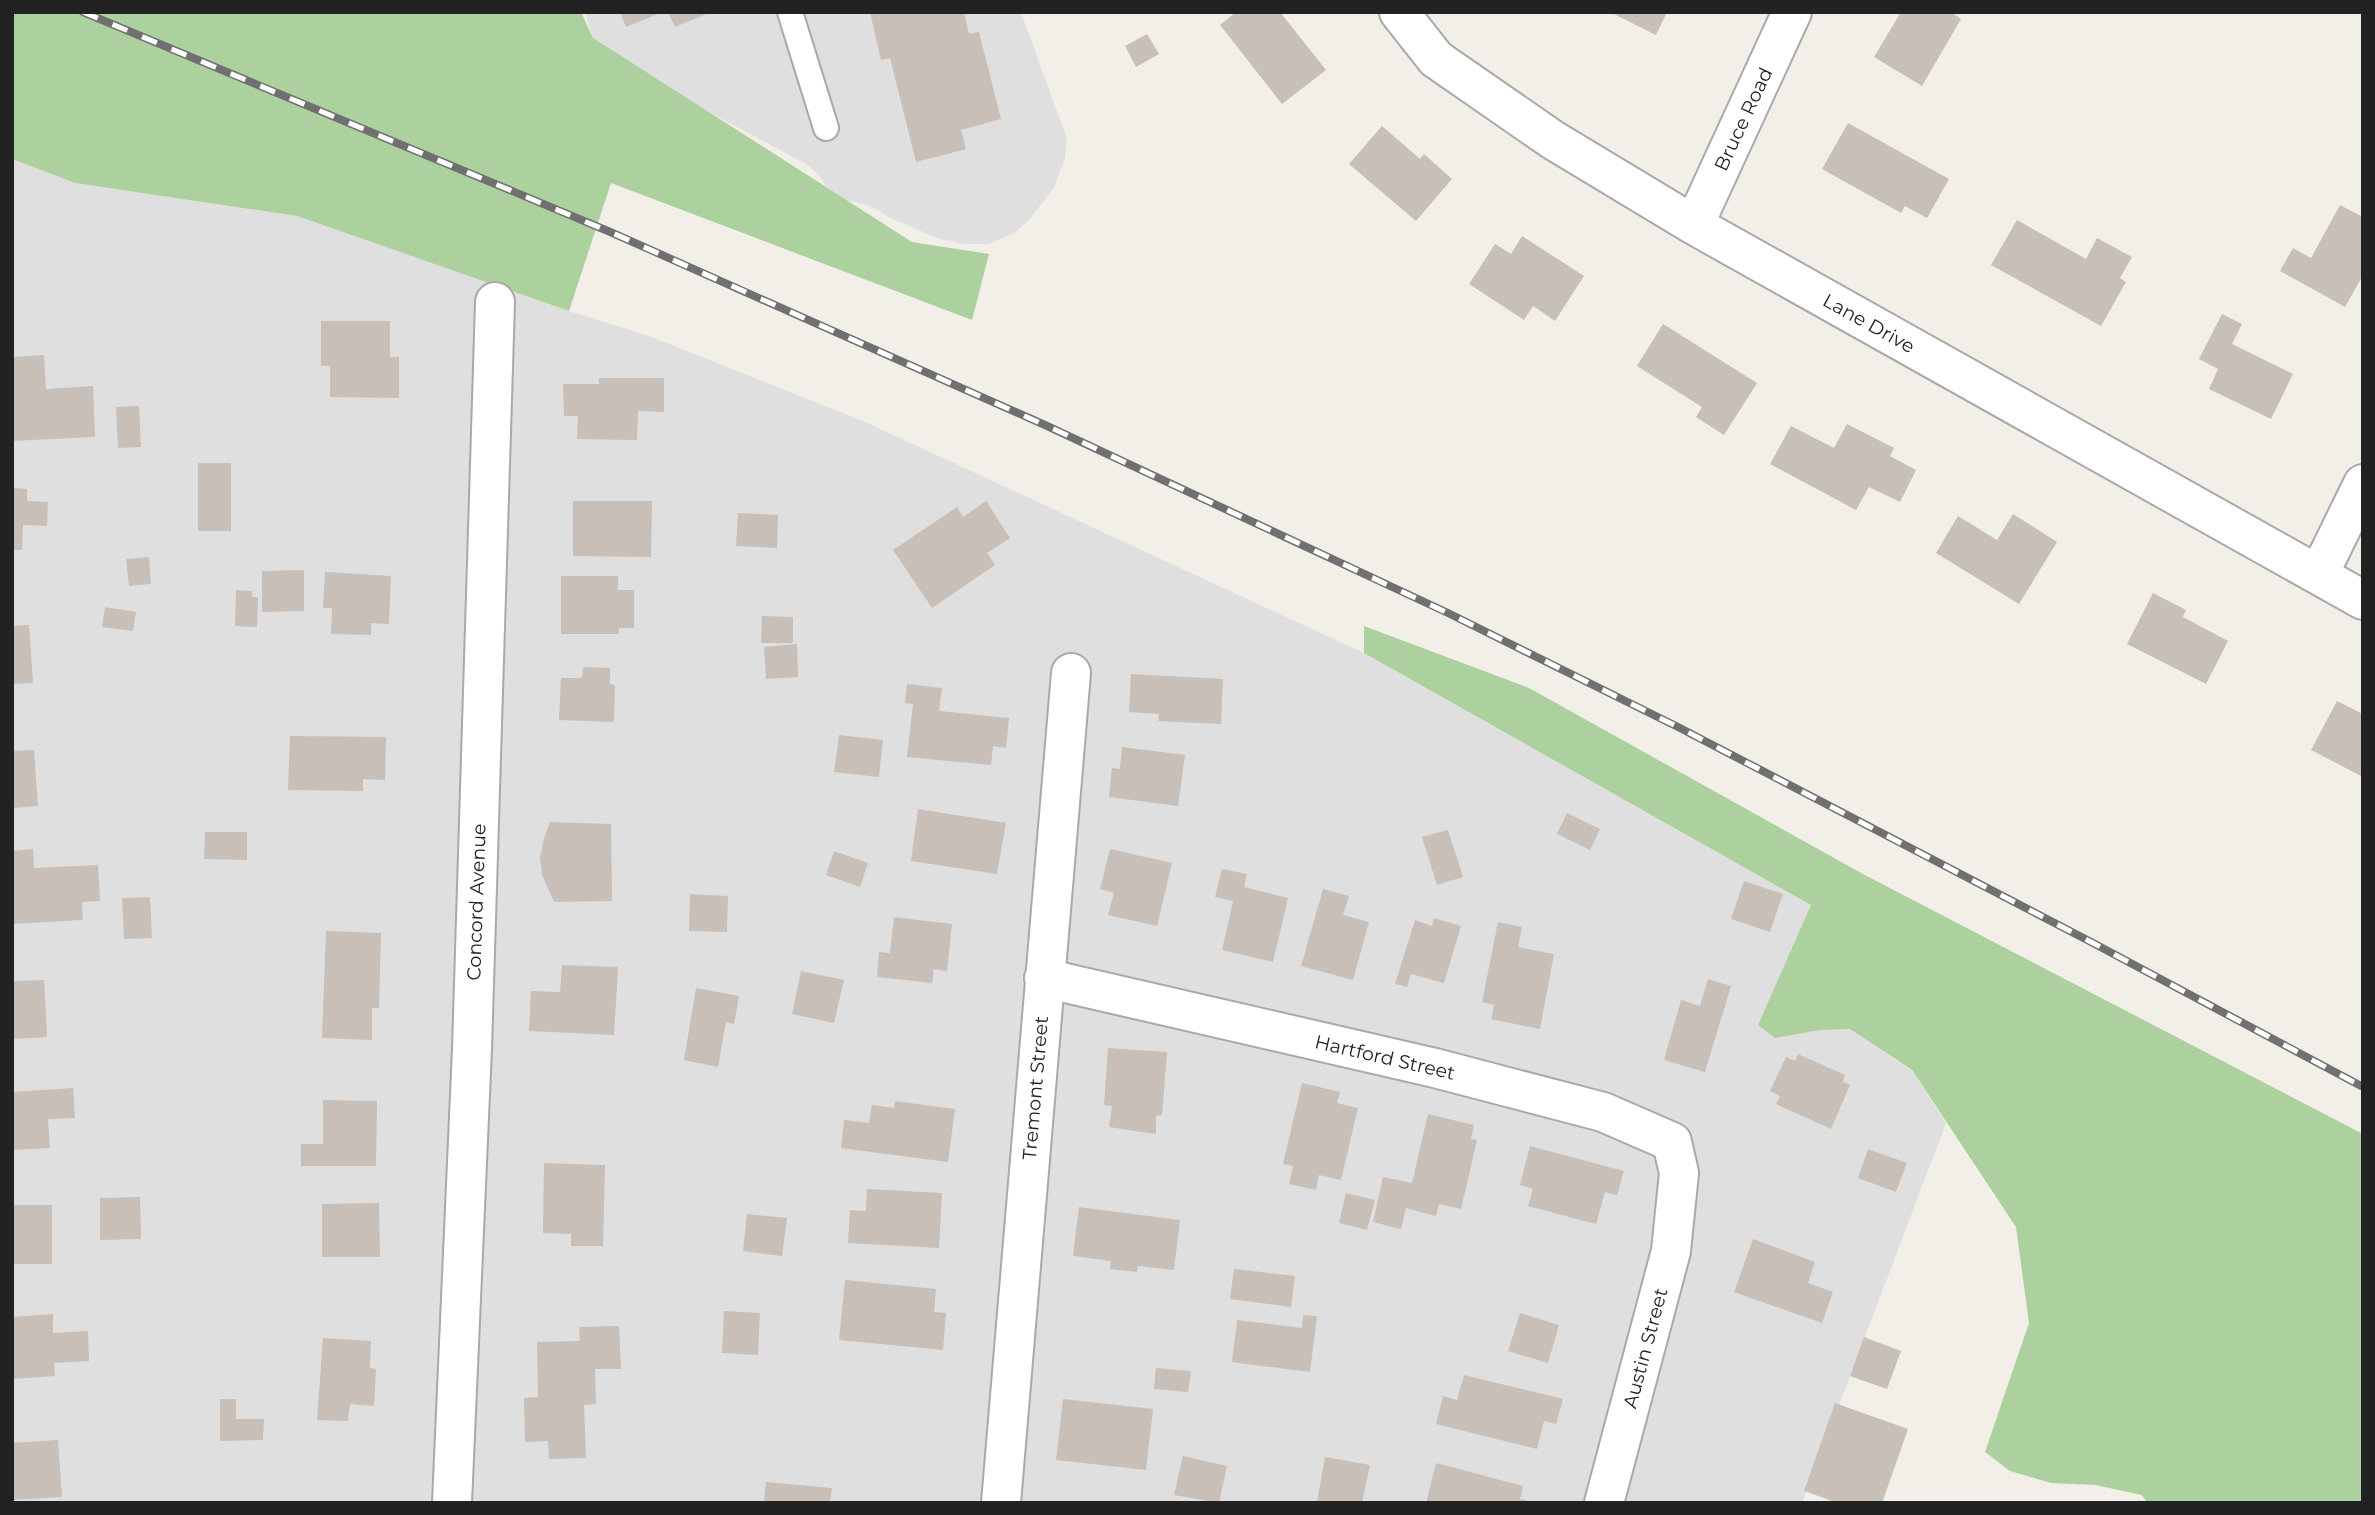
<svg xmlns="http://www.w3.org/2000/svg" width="2375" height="1515" font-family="Montserrat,sans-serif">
  <rect width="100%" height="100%" fill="#f2efe9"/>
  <!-- residential -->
  <path fill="#e0dfdf" d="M585 12H1021L1067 139 1065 158 1054 187 1030 219 1014 233 989 244H964L940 239 890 218 871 206 841 199 831 192 818 174 806 164 618 63 593 38Z
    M12 159 75 183 297 216 569 311 649 336 863 421 1364 653 1812 905 1820 1030 1850 1029 1912 1071 1946 1123 1802 1503H12Z"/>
  <!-- forest -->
  <path fill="#add19e" d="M12 12H581L593 38 912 242 989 254 972 320 611 183 569 311 297 216 75 183 12 159Z
    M1364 626 1529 688 1863 874 2363 1134V1503H2147L2142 1495 2095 1485 2051 1483 2010 1471 1985 1452 2029 1323 2016 1227 1912 1070 1850 1029 1820 1030 1775 1038 1758 1025 1811 905 1364 653Z"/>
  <!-- building -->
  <path fill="#c7bfb8" d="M620 12H663L626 27Z
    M668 12H711L675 27Z
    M870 12H964L969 34 979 32 1001 119 961 130 966 149 916 162 890 58 881 60Z
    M1236 12H1280L1326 70 1282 104 1220 25Z
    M1610 12H1667L1656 35Z
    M1901 12H1951L1961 19 1922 86 1874 57Z
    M1147 34 1159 54 1136 67 1125 46Z
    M1848 123 1949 179 1927 218 1905 206 1901 213 1822 169Z
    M1382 126 1420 159 1424 154 1452 179 1416 221 1349 164Z
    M2340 205 2363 217V275L2345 307 2280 271 2293 248 2311 258Z
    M2017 220 2086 259 2097 238 2132 257 2120 278 2126 282 2101 326 1991 265Z
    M1522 236 1584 276 1555 321 1533 306 1524 320 1469 284 1495 244 1511 254Z
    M2222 314 2242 324 2232 344 2293 374 2271 419 2209 389 2218 369 2199 359Z
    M321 321H390V357H399V398L330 397V366H321Z
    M1663 324 1757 383 1724 435 1696 417 1702 407 1637 366Z
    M44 355 46 389 93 386 95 437 12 441V357Z
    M599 378H664V412L638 411 637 440 577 439 578 416H564L563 384H599Z
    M139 406 141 447 118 448 116 407Z
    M1847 424 1894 448 1890 456 1916 470 1900 502 1869 487 1856 510 1770 464 1791 426 1834 448Z
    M198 463H231V531H198Z
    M12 488 27 489V501L48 502 47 526 23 525 22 550H12Z
    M573 501H652L651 557 573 556Z
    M986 501 1010 538 987 553 995 565 932 608 893 550 957 507 963 517Z
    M738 513 778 515 777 548 736 546Z
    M2013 514 2057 542 2019 604 1936 553 1958 516 1997 540Z
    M149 557 151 584 129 586 126 559Z
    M304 570V611L262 612V571Z
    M325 572 391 576 389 624 371 623V635L331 634 332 608H323Z
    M561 576H618V590H634V628H619V634H561Z
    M236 590 252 591V597H258L257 627 235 626Z
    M2153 593 2186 610 2183 617 2228 641 2206 684 2127 644Z
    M105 607 136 612 133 631 102 627Z
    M762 616 793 617V643H761Z
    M29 625 33 683 12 684V626Z
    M797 644 798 677 766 679 764 647Z
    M583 667 610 668V684L615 685 614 722 559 720 561 678H582Z
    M1131 674 1223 679 1221 724 1158 721 1159 714 1129 712Z
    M907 684 942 688 939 711 1009 718 1006 748 993 746 991 765 907 757 913 704 905 703Z
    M2337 701 2363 714V777L2311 750Z
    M839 735 883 740 879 777 834 772Z
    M290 736 386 737 385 780 363 779V791L288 790Z
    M1122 747 1185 755 1178 806 1109 797 1112 768 1120 769Z
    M34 750 38 806 12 808V751Z
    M918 809 1006 823 997 874 911 861Z
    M1567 813 1600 829 1590 850 1557 834Z
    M550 822 611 824 612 901 554 902 542 875 540 858 544 838Z
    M1448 830 1463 877 1437 885 1422 837Z
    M205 832H247V860L204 859Z
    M33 849 34 868 98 865 100 901 82 902 83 920 12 924V851Z
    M1110 849 1172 863 1157 926 1108 915 1114 893 1100 889Z
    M834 851 868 863 860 887 826 875Z
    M1222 869 1247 874 1244 887 1288 898 1273 962 1222 950 1233 901 1215 897Z
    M1744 881 1783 894 1770 932 1731 919Z
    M1323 889 1349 896 1343 915 1369 922 1353 980 1301 966Z
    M690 894 728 896 727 932 689 931Z
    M150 897 152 938 124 939 122 898Z
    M894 917 952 924 947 971 934 969 932 983 877 977 879 952 890 953Z
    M1434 918 1461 926 1444 983 1411 974 1407 987 1395 984 1415 920 1432 926Z
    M1498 922 1522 927 1518 947 1554 954 1540 1029 1491 1019 1494 1005 1482 1002Z
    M326 931 381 933 379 1008H372V1040L322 1038Z
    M562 965 618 967 614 1035 529 1031 531 991 560 992Z
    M801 971 844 980 834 1023 792 1014Z
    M1708 979 1731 986 1705 1072 1664 1060 1681 1000 1700 1006Z
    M44 980 47 1037 12 1039V981Z
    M696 988 739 996 734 1024 726 1022 718 1067 684 1060Z
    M1108 1048 1167 1052 1162 1115 1156 1116V1134L1109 1127 1112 1106 1104 1105Z
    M1798 1054 1845 1075 1843 1082 1850 1085 1831 1129 1776 1104 1780 1096 1770 1091 1786 1057 1795 1061Z
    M1302 1083 1340 1092 1337 1103 1358 1108 1341 1180 1319 1175 1316 1190 1289 1184 1293 1166 1283 1164Z
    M73 1088 75 1118 48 1119 50 1148 12 1150V1092Z
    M323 1100 377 1101 376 1166H301V1144H323Z
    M895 1101 955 1109 948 1162 841 1148 844 1120 869 1123 872 1105 894 1108Z
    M1428 1114 1474 1125 1471 1139 1477 1140 1461 1209 1439 1204 1436 1216 1406 1208 1401 1229 1373 1222 1383 1177 1412 1183Z
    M1530 1146 1624 1171 1617 1195 1605 1192 1596 1224 1528 1206 1533 1189 1520 1185Z
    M1868 1149 1907 1163 1896 1192 1858 1178Z
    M544 1163 605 1165 603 1246H571V1234L543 1233Z
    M867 1189 942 1193 939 1248 848 1243 850 1210 866 1211Z
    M1346 1193 1375 1200 1367 1230 1339 1223Z
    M140 1197 141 1239 100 1240V1198Z
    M379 1203 380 1257H322V1204Z
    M12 1205H52V1264H12Z
    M1079 1207 1180 1220 1174 1270 1138 1266 1137 1272 1110 1269 1111 1261 1073 1256Z
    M747 1214 787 1218 782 1256 743 1251Z
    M1753 1239 1815 1262 1808 1283 1833 1292 1822 1323 1734 1292Z
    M1234 1269 1295 1276 1291 1307 1230 1299Z
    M845 1280 936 1289 934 1312 946 1313 943 1350 839 1340Z
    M724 1311 760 1313 758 1355 722 1353Z
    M1520 1313 1559 1325 1548 1363 1508 1351Z
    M53 1314V1333L88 1331 89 1361 54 1363 55 1376 12 1379V1317Z
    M1303 1315 1317 1316 1310 1372 1232 1362 1237 1320 1302 1328Z
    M619 1326 621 1369H595L596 1404 584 1405 586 1458 549 1459 548 1441 525 1442 524 1398 538 1397 537 1342 580 1341 579 1327Z
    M1864 1337 1901 1351 1887 1389 1850 1376Z
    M323 1338 371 1341 370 1368 376 1369 374 1406 350 1404 348 1421 317 1420Z
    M1156 1368 1191 1371 1188 1392 1154 1389Z
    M1464 1375 1563 1399 1556 1424 1544 1421 1537 1449 1436 1424 1443 1396 1457 1400Z
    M220 1399H236V1419H264L263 1440 220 1441Z
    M1063 1399 1153 1409 1146 1470 1056 1460Z
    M1835 1403 1908 1429 1882 1503H1838L1804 1491Z
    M58 1440 62 1497 12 1500V1443Z
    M1183 1456 1227 1466 1219 1503 1174 1495Z
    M1325 1457 1370 1465 1362 1503 1317 1502Z
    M1436 1463 1523 1486 1520 1499 1526 1500 1525 1503H1426Z
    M766 1482 832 1488 830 1503H764Z"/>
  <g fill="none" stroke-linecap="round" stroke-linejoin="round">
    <defs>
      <path id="lane" d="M790 12 826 128"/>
      <path id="street" d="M1399 12 1436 59 1553 140 1694 225 2363 600
        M1694 225 1792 12
        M2319 574 2363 484
        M1044 978 1435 1068 1603 1112 1672 1142 1679 1173 1671 1251 1604 1503
        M452 1503 472 1049 495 302
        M1001 1503 1071 673"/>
    </defs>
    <!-- lane casing -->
    <use href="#lane" stroke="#a9a9a9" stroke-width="28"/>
    <!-- street casing -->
    <use href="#street" stroke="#a9a9a9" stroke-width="42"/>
    <!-- lane -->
    <use href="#lane" stroke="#fff" stroke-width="24"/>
    <!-- street -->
    <use href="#street" stroke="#fff" stroke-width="38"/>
    <defs>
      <path id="rail" d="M83 12 608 231 1045 425 1448 613 1678 727 2093 943 2363 1087"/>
    </defs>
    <!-- rail casing -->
    <use href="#rail" stroke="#707070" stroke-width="8"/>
    <!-- rail -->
    <use href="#rail" stroke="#fff" stroke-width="5" stroke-dasharray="16" stroke-linecap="butt"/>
  </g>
  <g text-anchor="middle" stroke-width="5" stroke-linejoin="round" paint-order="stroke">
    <!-- street labels -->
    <g font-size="19" fill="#222" stroke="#fff">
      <text transform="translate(1743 119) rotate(-65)" y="7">Bruce Road</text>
      <text transform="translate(1869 323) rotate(29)" y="7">Lane Drive</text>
      <text transform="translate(476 902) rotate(-88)" y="7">Concord Avenue</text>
      <text transform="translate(1385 1057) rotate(13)" y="7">Hartford Street</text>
      <text transform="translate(1035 1088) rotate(-85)" y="7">Tremont Street</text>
      <text transform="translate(1645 1348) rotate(-75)" y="7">Austin Street</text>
    </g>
  </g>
  <!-- border -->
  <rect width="2375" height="1515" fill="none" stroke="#222222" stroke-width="28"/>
</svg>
